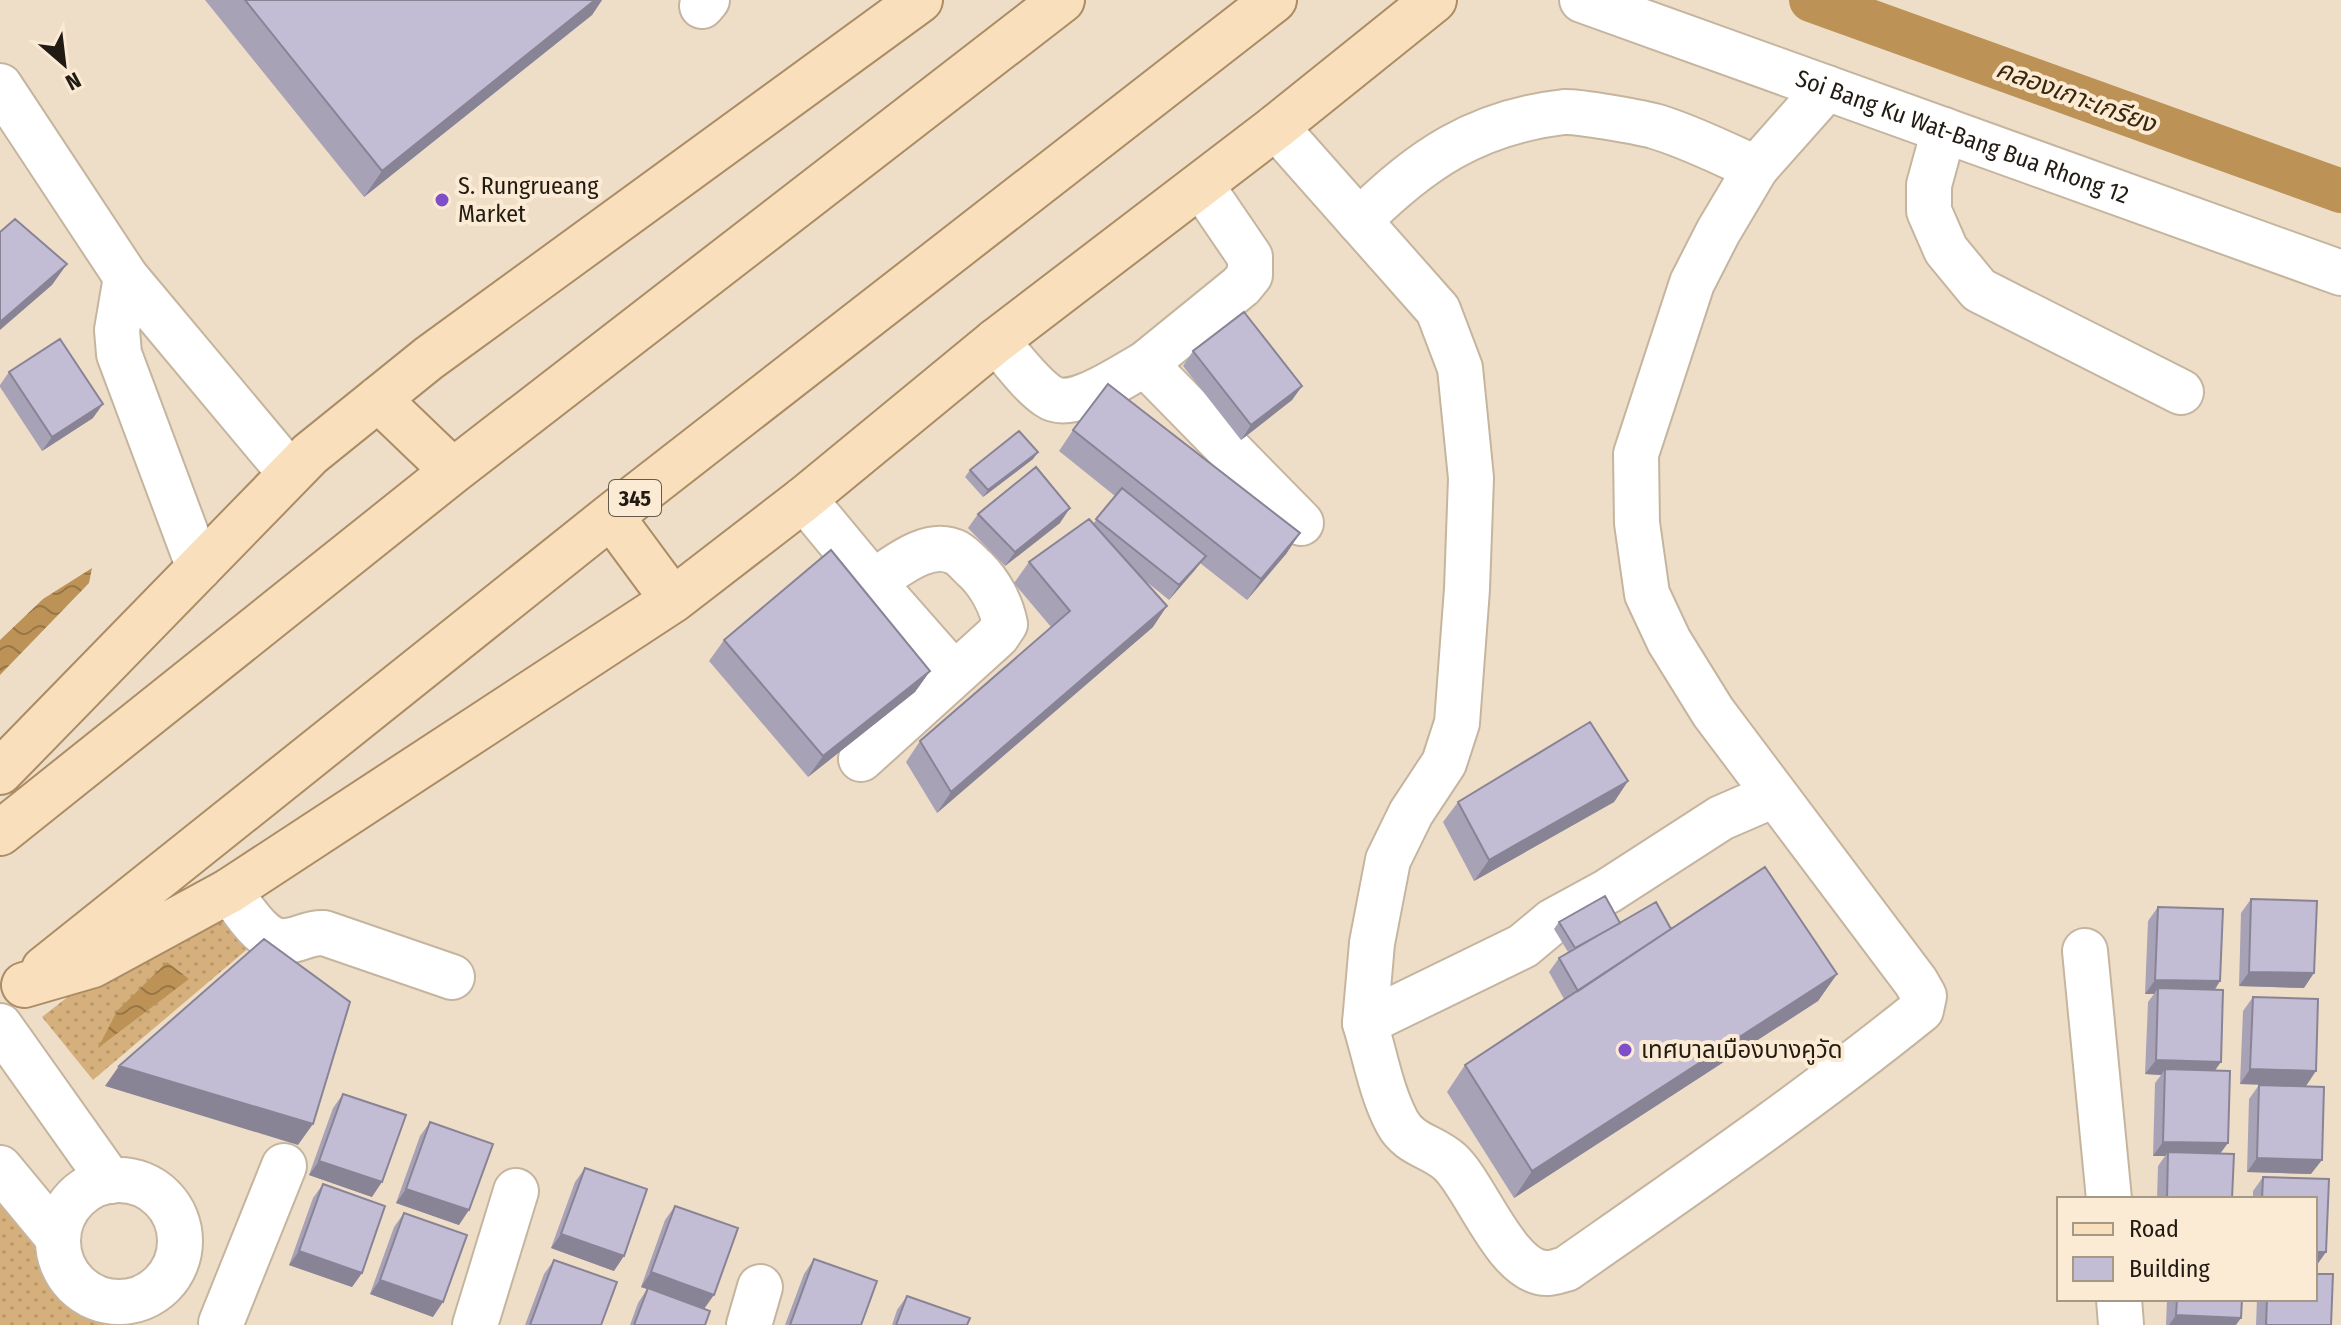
<svg xmlns="http://www.w3.org/2000/svg" width="2341" height="1325" font-family="'Fira Sans Condensed','Noto Sans Thai',sans-serif">
  <defs>
    <pattern id="grass-dots" width="8" height="8" patternUnits="userSpaceOnUse" patternTransform="scale(2)"><rect width="8" height="8" fill="#d5b07d"/><path d="M2 2h.1M6 6h.1" fill="none" stroke="#b7976b" stroke-width="1.8" stroke-linecap="round"/></pattern>
    <pattern id="water-waves" width="16" height="10" patternUnits="userSpaceOnUse" patternTransform="scale(2)"><rect width="16" height="10" fill="#bc9256"/><path d="M0 5q4-4 8 0t8 0" fill="none" stroke="#987646"/></pattern>
  </defs>
  <rect width="100%" height="100%" fill="#efdec7"/>
  <!-- grass -->
  <path fill="url(#grass-dots)" d="M219 917 251 946 93 1080 42 1017 106 967Z
    M0 1202 36 1238 43 1265 59 1287 81 1303 107 1310 104 1325H0Z"/>
  <!-- water -->
  <path fill="url(#water-waves)" d="M92 568 89 583 0 675V640L43 599Z
    M167 962 189 979 98 1048 117 1011Z"/>
  <g fill="none" stroke-linecap="round" stroke-linejoin="round">
    <!-- canal -->
    <path stroke="#bc9256" stroke-width="44" d="M1811 0 2341 191"/>
    <defs>
      <g id="minor">
        <path id="s1" d="M1582 0 2341 273"/>
        <path d="M702 6 707 0"/>
        <path d="M0 86 126 277 290 473"/>
        <path d="M1276 127 1438 310 1460 368 1471 478 1467 589 1457 723 1444 763 1411 813 1388 860 1372 943 1365 1023 1523 946 1553 921 1608 891 1721 818 1774 795"/>
        <path d="M1944 130 1929 185V211L1946 250 1979 290 2181 392"/>
        <path d="M1359 221C1420 160 1476 122 1564 112 1578 111 1638 122 1654 126 1689 136 1723 154 1756 168"/>
        <path d="M126 277 117 330 119 354 199 568"/>
        <path d="M996 341C1013 359 1029 383 1048 396 1072 413 1122 376 1145 364L1301 523"/>
        <path d="M1145 364 1241 286 1250 275V257L1201 185"/>
        <path d="M804 499 873 582C896 567 929 538 957 553 964 557 970 565 976 570 990 584 1001 604 1005 624L997 636 861 759"/>
        <path d="M873 582 954 674"/>
        <path d="M229 891C243 908 262 944 286 941 300 940 309 932 324 933L452 977"/>
        <path d="M2085 951 2109 1199"/>
        <path d="M1365 1023C1375 1055 1381 1092 1397 1122 1409 1145 1432 1146 1450 1162 1477 1187 1507 1275 1548 1273 1554 1273 1561 1270 1566 1269 1686 1185 1807 1102 1921 1010L1924 996 1916 982 1713 712 1669 641 1647 594 1637 523 1636 454 1692 283 1718 232 1756 168 1827 88"/>
        <path d="M0 1026 110 1181"/>
        <path d="M0 1168 58 1238"/>
        <circle cx="119" cy="1241" r="61"/>
        <path d="M2119 1299 2121 1325"/>
        <path d="M221 1323 284 1166"/>
        <path d="M475 1325 516 1191"/>
        <path d="M749 1325 760 1287"/>
      </g>
      <path id="major" d="M378 399 453 471
        M611 516 673 600
        M0 772 310 454 429 358 920 0
        M0 833 453 471 1062 0
        M44 969 611 516 1274 0
        M24 985 93 965 229 891 673 600 804 499 996 341 1276 127 1434 0"/>
    </defs>
    <!-- minor casing -->
    <use href="#minor" stroke="#c5b59f" stroke-width="48"/>
    <!-- major casing -->
    <use href="#major" stroke="#ab8c64" stroke-width="48"/>
    <!-- minor -->
    <use href="#minor" stroke="#fff" stroke-width="44"/>
    <!-- major -->
    <use href="#major" stroke="#f9dfbc" stroke-width="44"/>
  </g>
  <!-- wall -->
  <path fill="#a8a2b7" d="M205 0H602L592 15 364 197Z
    M1193 351 1302 386 1292 400 1241 440 1183 366Z
    M9 372 93 418 42 451 0 387V385Z
    M1073 430 1300 533 1286 554 1247 600 1200 563 1169 600 1143 579 1153 627 937 813 906 762 920 741 1051 627 1014 583 1029 562 1093 524 1115 496 1059 451Z
    M1038 452 1033 459 983 497 965 477 970 470Z
    M978 514 1060 523 1005 566 968 528Z
    M724 640 930 671 915 692 808 777 709 661Z
    M1628 781 1614 802 1474 881 1443 822 1458 802Z
    M2251 899 2304 988 2239 986 2241 913Z
    M2158 907 2220 981 2215 990V1071L2220 1154 2232 1199H2157L2158 1166 2165 1156H2153L2155 1083 2161 1075 2145 1074 2148 1002 2154 994H2145L2148 921Z
    M1559 922 1620 923 1671 929 1837 974 1818 1001 1514 1198 1447 1092 1465 1065 1564 999 1549 972 1559 958 1568 952 1554 929Z
    M2253 997 2306 1086 2240 1084 2243 1011Z
    M2259 1085 2311 1174 2247 1172 2249 1099Z
    M343 1094 372 1197 309 1175 333 1108Z
    M430 1122 459 1225 396 1203 420 1136Z
    M585 1168 614 1271 551 1248 575 1182Z
    M2263 1177 2329 1179 2326 1252 2316 1266 2315 1199H2253V1191Z
    M323 1184 362 1273 352 1287 289 1265 313 1198Z
    M675 1206 704 1309 705 1325H630L638 1303 647 1289 641 1287 665 1220Z
    M404 1213 433 1317 370 1294 394 1227Z
    M814 1259 861 1325H785L804 1274Z
    M554 1260 601 1325H525L544 1274Z
    M907 1296 967 1325H892L897 1310Z
    M2167 1299H2242L2236 1325H2166Z
    M2257 1299H2315L2331 1325H2256Z"/>
  <!-- shaded-wall -->
  <path fill="#888495" d="M595 0H602L592 15 364 197 382 171Z
    M67 264 52 285 0 330V322Z
    M1302 386 1292 400 1241 440 1251 425Z
    M103 404 93 418 42 451 52 437Z
    M1038 452 1033 459 983 497 988 490Z
    M1070 508 1060 523 1005 566 1015 552Z
    M1300 533 1286 554 1247 600 1261 579Z
    M1206 556 1195 570 1169 600 1179 585Z
    M1167 606 1153 627 937 813 951 792Z
    M930 671 915 692 808 777 823 756Z
    M1628 781 1614 802 1474 881 1489 860Z
    M2249 972 2314 973 2304 988 2239 986Z
    M1837 974 1818 1001 1514 1198 1532 1171Z
    M2155 980 2220 981 2210 996 2158 988 2154 994H2145Z
    M2156 1060 2221 1062 2211 1076 2165 1069 2161 1075 2145 1074Z
    M119 1066 313 1124 298 1145 105 1086Z
    M2250 1069 2316 1071 2306 1086 2240 1084Z
    M2163 1142 2228 1143 2217 1158 2168 1152 2165 1156H2153Z
    M2257 1158 2322 1160 2311 1174 2247 1172Z
    M319 1161 382 1182 372 1197 309 1175Z
    M406 1189 469 1210 459 1225 396 1203Z
    M561 1234 624 1256 614 1271 551 1248Z
    M299 1251 362 1273 352 1287 289 1265Z
    M2315 1252H2326L2316 1266H2315Z
    M651 1272 714 1295 704 1309 641 1287Z
    M380 1280 443 1302 433 1317 370 1294Z
    M2176 1315 2241 1318 2236 1325H2169Z"/>
  <!-- building -->
  <path fill="#c3bcd5" stroke="#888495" stroke-width="2" d="M245 0H595L382 171Z
    M15 219 67 264 0 322V232Z
    M1244 312 1302 386 1251 425 1193 351Z
    M60 339 103 404 52 437 9 372Z
    M1108 384 1300 533 1261 579 1073 430Z
    M1019 431 1038 452 988 490 970 470Z
    M1036 467 1070 508 1015 552 978 514Z
    M1122 488 1206 556 1179 585 1096 519Z
    M1089 519 1167 606 951 792 920 741 1070 611 1029 562Z
    M831 550 930 671 823 756 724 640Z
    M1590 722 1628 781 1489 860 1458 802Z
    M1765 867 1837 974 1532 1171 1465 1065Z
    M1605 896 1620 923 1575 948 1559 922Z
    M2251 899 2317 901 2314 973 2249 972Z
    M1656 902 1671 929 1578 991 1559 958Z
    M2158 907 2223 909 2220 981 2155 980Z
    M264 939 350 1002 313 1124 119 1066Z
    M2158 988 2223 990 2221 1062 2156 1060Z
    M2253 997 2318 999 2316 1071 2250 1069Z
    M2165 1069 2230 1071 2228 1143 2163 1142Z
    M2259 1085 2324 1087 2322 1160 2257 1158Z
    M343 1094 406 1115 382 1182 319 1161Z
    M430 1122 493 1144 469 1210 406 1189Z
    M2168 1152 2234 1154 2232 1199H2167Z
    M585 1168 647 1189 624 1256 561 1234Z
    M2263 1177 2329 1179 2326 1252H2315V1199H2262Z
    M323 1184 385 1206 362 1273 299 1251Z
    M675 1206 738 1228 714 1295 651 1272Z
    M404 1213 467 1235 443 1302 380 1280Z
    M814 1259 877 1281 861 1325H790Z
    M554 1260 617 1282 601 1325H530Z
    M2315 1274H2333L2331 1325H2266L2267 1299H2315Z
    M648 1288 710 1311 705 1325H634Z
    M907 1296 970 1318 967 1325H896Z
    M2177 1299H2242L2241 1318 2176 1315Z"/>
  <!-- markers -->
  <g fill="#7e4fc8" stroke="#fcebd4" stroke-width="3">
    <circle cx="442" cy="200" r="8"/>
    <circle cx="1625" cy="1050" r="8"/>
  </g>
  <g text-anchor="middle" stroke-width="8" stroke-linejoin="round" paint-order="stroke">
    <!-- shield labels -->
    <rect fill="#fcebd4" stroke="#63594d" stroke-width="2" x="609" y="480" width="52" height="36" rx="6"/>
    <g font-size="22" font-weight="bold" fill="#211b13">
      <text x="635" y="506">345</text>
    </g>
    <!-- street labels -->
    <g font-size="24" fill="#211b13" stroke="#fcebd4">
      <text dy="8" stroke="none"><textPath href="#s1" startOffset="404">Soi Bang Ku Wat-Bang Bua Rhong 12</textPath></text>
    </g>
    <!-- poi labels -->
    <g font-size="24" fill="#211b13" stroke="#fcebd4" text-anchor="start">
      <text x="458" y="194">S. Rungrueang<tspan x="458" dy="28">Market</tspan></text>
      <text x="1641" y="1058">เทศบาลเมืองบางคูวัด</text>
    </g>
    <!-- water labels -->
    <g font-size="26" font-style="italic" fill="#39260b" stroke="#fcebd4">
      <text transform="translate(2076 96) rotate(20)" y="9">คลองเกาะเกรียง</text>
    </g>
  </g>
  <!-- legend -->
  <rect x="2057" y="1197" width="260" height="104" fill="#fcebd4" stroke="#a49887" stroke-width="2"/>
  <rect x="2073" y="1223" width="40" height="12" fill="#f9dfbc" stroke="#a49887" stroke-width="2"/>
  <text x="2129" y="1237" font-size="24" fill="#211b13">Road</text>
  <rect x="2073" y="1257" width="40" height="24" fill="#c3bcd5" stroke="#a49887" stroke-width="2"/>
  <text x="2129" y="1277" font-size="24" fill="#211b13">Building</text>
  <!-- north arrow -->
  <g transform="translate(64 64) rotate(152)" stroke="#fcebd4" stroke-width="6" paint-order="stroke">
  <path d="M0-6L14 30L0 20L-14 30Z" fill="#211b13"/>
  <text y="-12" font-size="22" font-weight="bold" text-anchor="middle" fill="#211b13">N</text>
  </g>
</svg>
